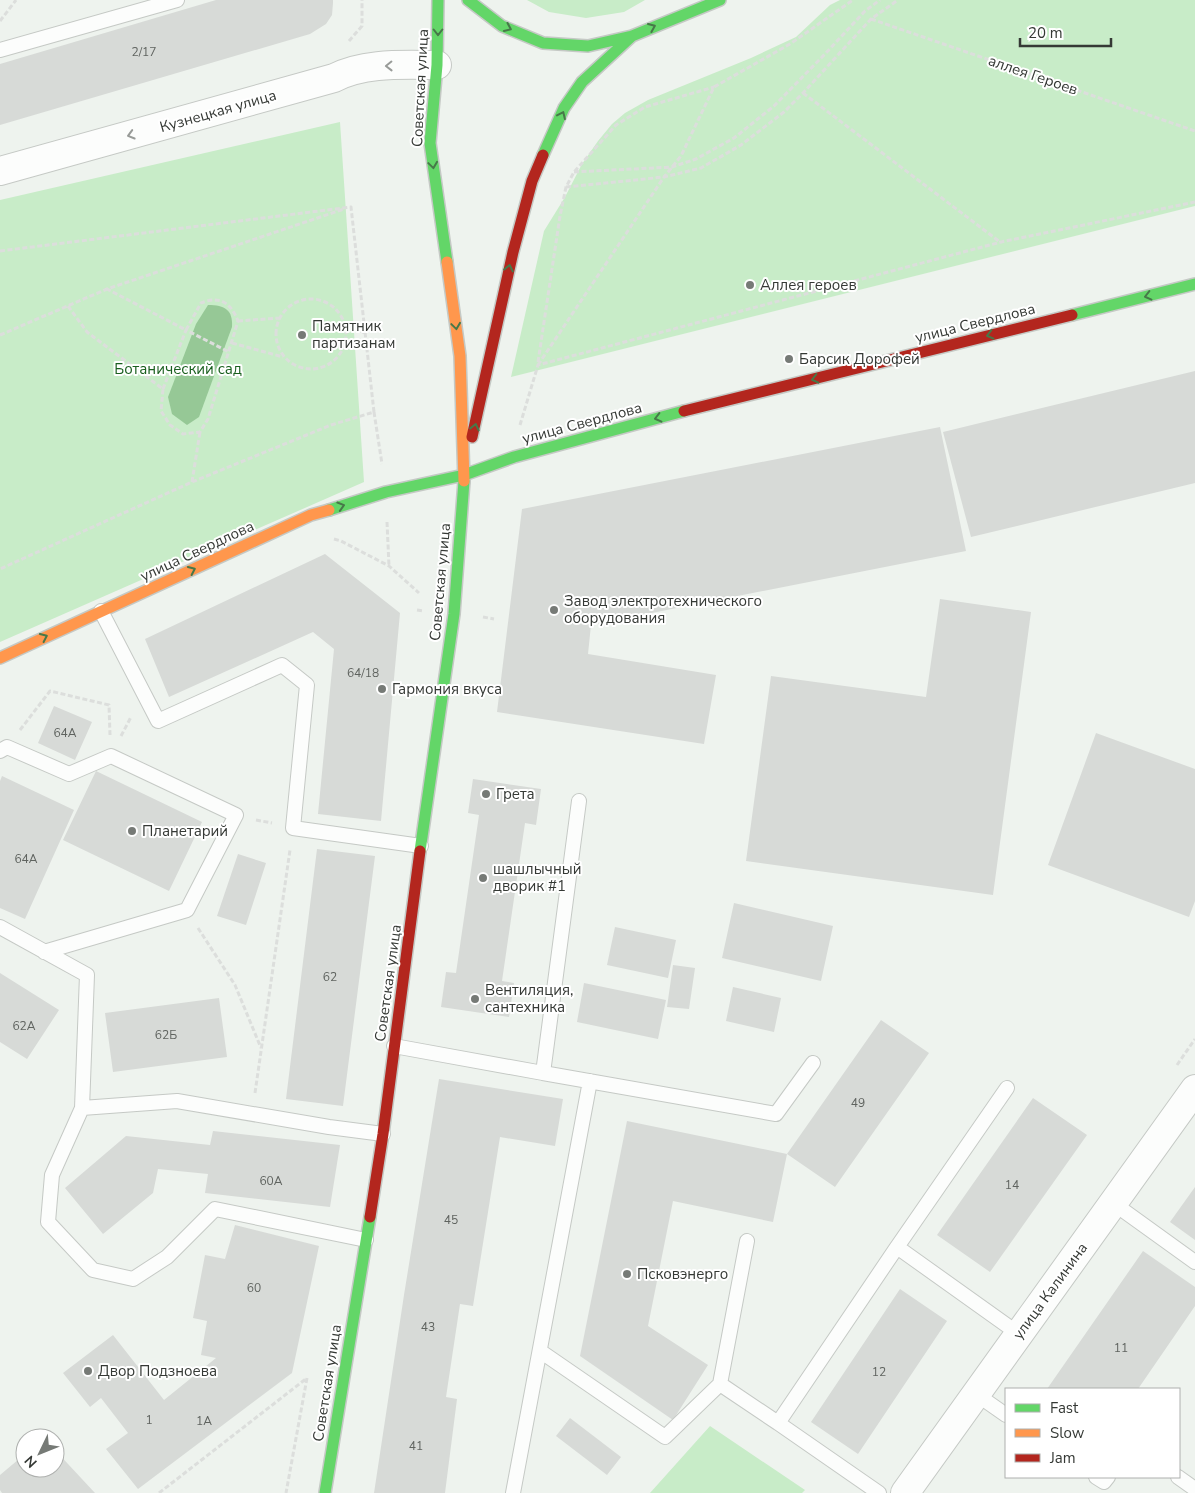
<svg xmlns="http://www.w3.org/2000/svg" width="1195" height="1493" font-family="'Nunito Sans',sans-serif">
  <rect width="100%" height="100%" fill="#eef3ee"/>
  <!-- green -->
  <path fill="#c8ecc8" d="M527 0H645L624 12 586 18 549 12Z
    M840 0H1195V206L511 377 544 231 565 197 582 164 598 141 612 124 625 113 648 100 751 58 796 37 830 5Z
    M340 122 364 482 0 642V200Z
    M710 1426 805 1490 802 1493H650Z"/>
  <!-- water -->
  <path fill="#96c896" d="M208 305C225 305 233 310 232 327L199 417 187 425 172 414 168 397 196 324Z"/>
  <!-- building -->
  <path fill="#d7dad7" d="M216 0H333V3L332 15 326 24 310 34 0 125V64Z
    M1195 371V483L971 537 943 432Z
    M940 427 966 551 591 625 588 654 716 675 704 744 497 712 522 509Z
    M325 554 400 613 381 821 318 814 334 649 313 632 169 697 145 639Z
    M940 599 1031 612 993 895 746 861 771 676 926 697Z
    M54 706 92 722 75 760 38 743Z
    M1096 733 1195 769V901L1189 917 1048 865Z
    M96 771 202 822 169 891 63 840Z
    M2 776 74 810 25 919 0 908V781Z
    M473 779 541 789 536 825 525 823 502 981 514 983 509 1017 441 1007 446 972 456 973 479 815 468 813Z
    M317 849 375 856 343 1106 286 1099Z
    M238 854 266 863 246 925 217 916Z
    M734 903 833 926 821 981 722 958Z
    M615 927 676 940 668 978 607 965Z
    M673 965 695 968 689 1009 667 1007Z
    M0 973 59 1010 27 1059 0 1042Z
    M584 983 666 1000 658 1039 577 1022Z
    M733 987 781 998 774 1032 726 1021Z
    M219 998 227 1057 113 1072 105 1013Z
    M881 1020 929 1053 835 1187 787 1154Z
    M439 1079 563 1099 555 1146 500 1137 473 1306 460 1304 446 1397 457 1399 445 1493H374L404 1295Z
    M1033 1098 1087 1135 990 1272 937 1235Z
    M627 1121 787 1154 773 1222 673 1201 648 1326 708 1365 673 1420 580 1356Z
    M213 1131 340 1145 330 1207 205 1193 208 1174 158 1169 153 1193 103 1234 65 1188 126 1136 210 1145Z
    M1195 1187V1240L1170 1222Z
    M235 1225 319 1246 292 1373 138 1489 106 1449 128 1433 101 1398 90 1407 63 1373 113 1335 164 1400 216 1358 201 1355 207 1321 193 1318 205 1255 225 1259Z
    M1143 1251 1195 1287V1306L1138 1389H1047Z
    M900 1289 947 1321 858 1454 811 1422Z
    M570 1418 621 1457 607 1475 556 1436Z
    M55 1450 95 1493H2L0 1490V1475L25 1454V1468H55Z"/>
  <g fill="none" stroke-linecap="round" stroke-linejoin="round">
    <defs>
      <path id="lane" d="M0 50 177 0
        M101 611 158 721 282 665 307 685 293 828 421 846
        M0 751 7 747 69 774 111 756 236 815 187 910 44 952
        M0 927 87 975 82 1108 52 1175 48 1222 93 1270 133 1279 167 1257 215 1209 366 1240
        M394 1046 543 1073 579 801
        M543 1073 776 1114 813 1063
        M1007 1088 897 1247 1019 1334
        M82 1108 177 1101 329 1127 383 1134
        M1113 1203 1195 1262
        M540 1351 665 1437 720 1384 778 1423
        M720 1384 747 1241
        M976 1394 1006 1415
        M1096 1477 1104 1482 1108 1477
        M1178 1477 1195 1489
        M513 1493 590 1081
        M879 1493 778 1423 897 1247"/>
      <path id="street" d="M0 171 334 78C365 62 404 65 437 65
        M905 1493 1195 1089"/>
      <path id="fast" d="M438 0 437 65 430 143 447 262
        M468 0 502 26 543 43 588 46 632 36 720 0
        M543 155 564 108 582 82 632 36
        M1072 315 1195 284
        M329 510 386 492 464 475 514 457 684 411
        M420 851 454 614 464 481
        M325 1493 370 1217"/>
      <path id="slow" d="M447 262 460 356 464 481
        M0 658 311 515 329 510"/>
      <path id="jam" d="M684 411 1072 315
        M472 437 513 252 532 181 543 155
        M370 1217 383 1134 420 851"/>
    </defs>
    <!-- lane casing -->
    <use href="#lane" stroke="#c5c9c5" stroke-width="16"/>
    <!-- street casing -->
    <use href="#street" stroke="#c5c9c5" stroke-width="30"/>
    <!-- fast casing -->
    <use href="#fast" stroke="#c5c9c5" stroke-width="14"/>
    <!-- slow casing -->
    <use href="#slow" stroke="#c5c9c5" stroke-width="14"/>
    <!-- jam casing -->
    <use href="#jam" stroke="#c5c9c5" stroke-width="14"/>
    <!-- path -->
    <path stroke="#dcdedc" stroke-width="3" stroke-dasharray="5 2.5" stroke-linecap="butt" d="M871 19 1195 131
      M0 21 16 0
      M349 41 362 26V0
      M803 93 1000 242
      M574 172 672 167 696 159 734 138 774 106 825 54 865 11 880 0
      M566 187 664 177 701 168 741 145 784 112 803 93 871 19 898 0
      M0 251 351 207 374 412 331 425 192 482 0 569
      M276 334a35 35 0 1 1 70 0a35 35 0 1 1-70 0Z
      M68 306 87 332 163 389 161 411 170 425 183 434 200 432 208 419 238 321C234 311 227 299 213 300 209 300 204 302 201 303L186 330 107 289
      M238 321 280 318
      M346 324 365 333
      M0 335 107 289 344 209
      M232 343 283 357
      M538 362 560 216 566 187 574 172 616 125 645 107 714 87
      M538 365 664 177 681 156 714 87 790 44 853 0
      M163 389 186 330 229 352
      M374 412 382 464
      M520 425 538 365 1001 242 1195 202
      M192 482 200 432
      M387 522 389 566
      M334 539 341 541 389 566 419 593
      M417 610 424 611
      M483 617 494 619
      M20 730 50 691 109 705 110 735
      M121 736 131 717
      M256 820 272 823
      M198 928 235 985 261 1048
      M1177 1065 1195 1039
      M255 1093 290 850
      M159 1493 307 1378 286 1493"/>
    <!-- lane -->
    <use href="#lane" stroke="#fcfdfc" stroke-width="14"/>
    <!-- street -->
    <use href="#street" stroke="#fcfdfc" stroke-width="28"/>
    <!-- fast -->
    <use href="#fast" stroke="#63d668" stroke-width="11"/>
    <!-- slow -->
    <use href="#slow" stroke="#ff974d" stroke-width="11"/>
    <!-- jam -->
    <use href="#jam" stroke="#b3261e" stroke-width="11"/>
  </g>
  <!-- one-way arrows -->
  <defs><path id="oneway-chevron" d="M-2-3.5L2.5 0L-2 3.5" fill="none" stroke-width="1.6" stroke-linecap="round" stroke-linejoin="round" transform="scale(1.25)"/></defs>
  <g stroke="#477849">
    <use href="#oneway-chevron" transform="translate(652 27) rotate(-23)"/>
    <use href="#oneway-chevron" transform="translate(508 28) rotate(24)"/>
    <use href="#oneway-chevron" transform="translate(438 32) rotate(90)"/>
    <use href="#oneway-chevron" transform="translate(562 115) rotate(-65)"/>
    <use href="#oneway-chevron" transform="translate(433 165) rotate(82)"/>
    <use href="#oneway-chevron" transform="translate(509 268) rotate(-78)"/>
    <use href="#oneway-chevron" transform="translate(1148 296) rotate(166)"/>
    <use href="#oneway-chevron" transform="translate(456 326) rotate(82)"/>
    <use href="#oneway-chevron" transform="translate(990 335) rotate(166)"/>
    <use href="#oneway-chevron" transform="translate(815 379) rotate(166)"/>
    <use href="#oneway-chevron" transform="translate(658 418) rotate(166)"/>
    <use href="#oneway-chevron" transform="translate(475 427) rotate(-77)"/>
    <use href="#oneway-chevron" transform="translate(341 506) rotate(-17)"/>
    <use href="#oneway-chevron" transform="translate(192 570) rotate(-25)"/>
    <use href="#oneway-chevron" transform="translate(44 637) rotate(-25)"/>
  </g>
  <g stroke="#989b98">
    <use href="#oneway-chevron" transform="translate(389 66) rotate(179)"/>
    <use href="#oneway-chevron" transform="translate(131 135) rotate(164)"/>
  </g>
  <!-- markers -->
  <g fill="#767a76" stroke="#fff" stroke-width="2">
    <circle cx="750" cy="285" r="5"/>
    <circle cx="302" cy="335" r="5"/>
    <circle cx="789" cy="359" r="5"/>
    <circle cx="554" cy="610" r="5"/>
    <circle cx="382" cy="689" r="5"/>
    <circle cx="486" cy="794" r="5"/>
    <circle cx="132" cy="831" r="5"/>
    <circle cx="483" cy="878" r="5"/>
    <circle cx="475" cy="999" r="5"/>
    <circle cx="627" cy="1274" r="5"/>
    <circle cx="88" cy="1371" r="5"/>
  </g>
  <g text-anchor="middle" stroke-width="4" stroke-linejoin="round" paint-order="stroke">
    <!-- number labels -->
    <g font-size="12" fill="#5f635f">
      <text x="144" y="56">2/17</text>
      <text x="363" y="677">64/18</text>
      <text x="65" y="737">64А</text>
      <text x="26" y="863">64А</text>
      <text x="330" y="981">62</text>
      <text x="24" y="1030">62А</text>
      <text x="166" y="1039">62Б</text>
      <text x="858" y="1107">49</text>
      <text x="271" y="1185">60А</text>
      <text x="1012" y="1189">14</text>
      <text x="451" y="1224">45</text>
      <text x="254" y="1292">60</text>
      <text x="428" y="1331">43</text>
      <text x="1121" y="1352">11</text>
      <text x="879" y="1376">12</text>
      <text x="149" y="1424">1</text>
      <text x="204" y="1425">1А</text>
      <text x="416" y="1450">41</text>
    </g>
    <!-- street labels -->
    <g font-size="15" fill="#353935" stroke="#fff">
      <text transform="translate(1033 75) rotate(19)" y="5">аллея Героев</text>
      <text transform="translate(420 88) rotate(-87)" y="5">Советская улица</text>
      <text transform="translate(218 111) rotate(-16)" y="5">Кузнецкая улица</text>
      <text transform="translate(975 323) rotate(-14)" y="5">улица Свердлова</text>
      <text transform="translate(582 423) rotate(-15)" y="5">улица Свердлова</text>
      <text transform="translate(197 551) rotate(-25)" y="5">улица Свердлова</text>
      <text transform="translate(440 582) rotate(-85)" y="5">Советская улица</text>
      <text transform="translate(388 983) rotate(-82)" y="5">Советская улица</text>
      <text transform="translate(1050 1291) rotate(-54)" y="5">улица Калинина</text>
      <text transform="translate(327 1383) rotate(-81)" y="5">Советская улица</text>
    </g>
    <!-- poi labels -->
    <g font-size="15" fill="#353935" stroke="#fff" text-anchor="start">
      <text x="760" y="290">Аллея героев</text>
      <text x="312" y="331">Памятник<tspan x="312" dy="17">партизанам</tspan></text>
      <text x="799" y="364">Барсик Дорофей</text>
      <text x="564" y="606">Завод электротехнического<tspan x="564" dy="17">оборудования</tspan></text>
      <text x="392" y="694">Гармония вкуса</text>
      <text x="496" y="799">Грета</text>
      <text x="142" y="836">Планетарий</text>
      <text x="493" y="874">шашлычный<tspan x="493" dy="17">дворик #1</tspan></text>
      <text x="485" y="995">Вентиляция,<tspan x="485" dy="17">сантехника</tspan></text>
      <text x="637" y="1279">Псковэнерго</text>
      <text x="98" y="1376">Двор Подзноева</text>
    </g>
    <!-- park labels -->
    <g font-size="15" fill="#195f1e" stroke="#fff">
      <text x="178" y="374">Ботанический сад</text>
    </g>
  </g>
  <!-- legend -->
  <rect x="1005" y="1388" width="175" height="90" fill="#ffffff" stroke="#aeb0ae"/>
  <rect x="1015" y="1404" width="25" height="8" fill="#63d668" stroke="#aeb0ae"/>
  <text x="1050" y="1413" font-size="15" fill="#353935">Fast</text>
  <rect x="1015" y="1429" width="25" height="8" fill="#ff974d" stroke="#aeb0ae"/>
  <text x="1050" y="1438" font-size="15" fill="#353935">Slow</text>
  <rect x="1015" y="1454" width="25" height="8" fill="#b3261e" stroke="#aeb0ae"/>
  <text x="1050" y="1463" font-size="15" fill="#353935">Jam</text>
  <!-- north arrow -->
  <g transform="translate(40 1453) rotate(227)"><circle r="24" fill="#ffffff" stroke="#aeb0ae"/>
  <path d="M0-4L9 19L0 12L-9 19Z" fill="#767a76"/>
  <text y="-8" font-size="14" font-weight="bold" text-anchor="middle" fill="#353935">N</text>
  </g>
  <!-- scale -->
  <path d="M1020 38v8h91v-8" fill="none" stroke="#353935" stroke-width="2.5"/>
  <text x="1028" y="38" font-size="15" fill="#353935" stroke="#ffffff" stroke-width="4" paint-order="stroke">20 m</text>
</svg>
